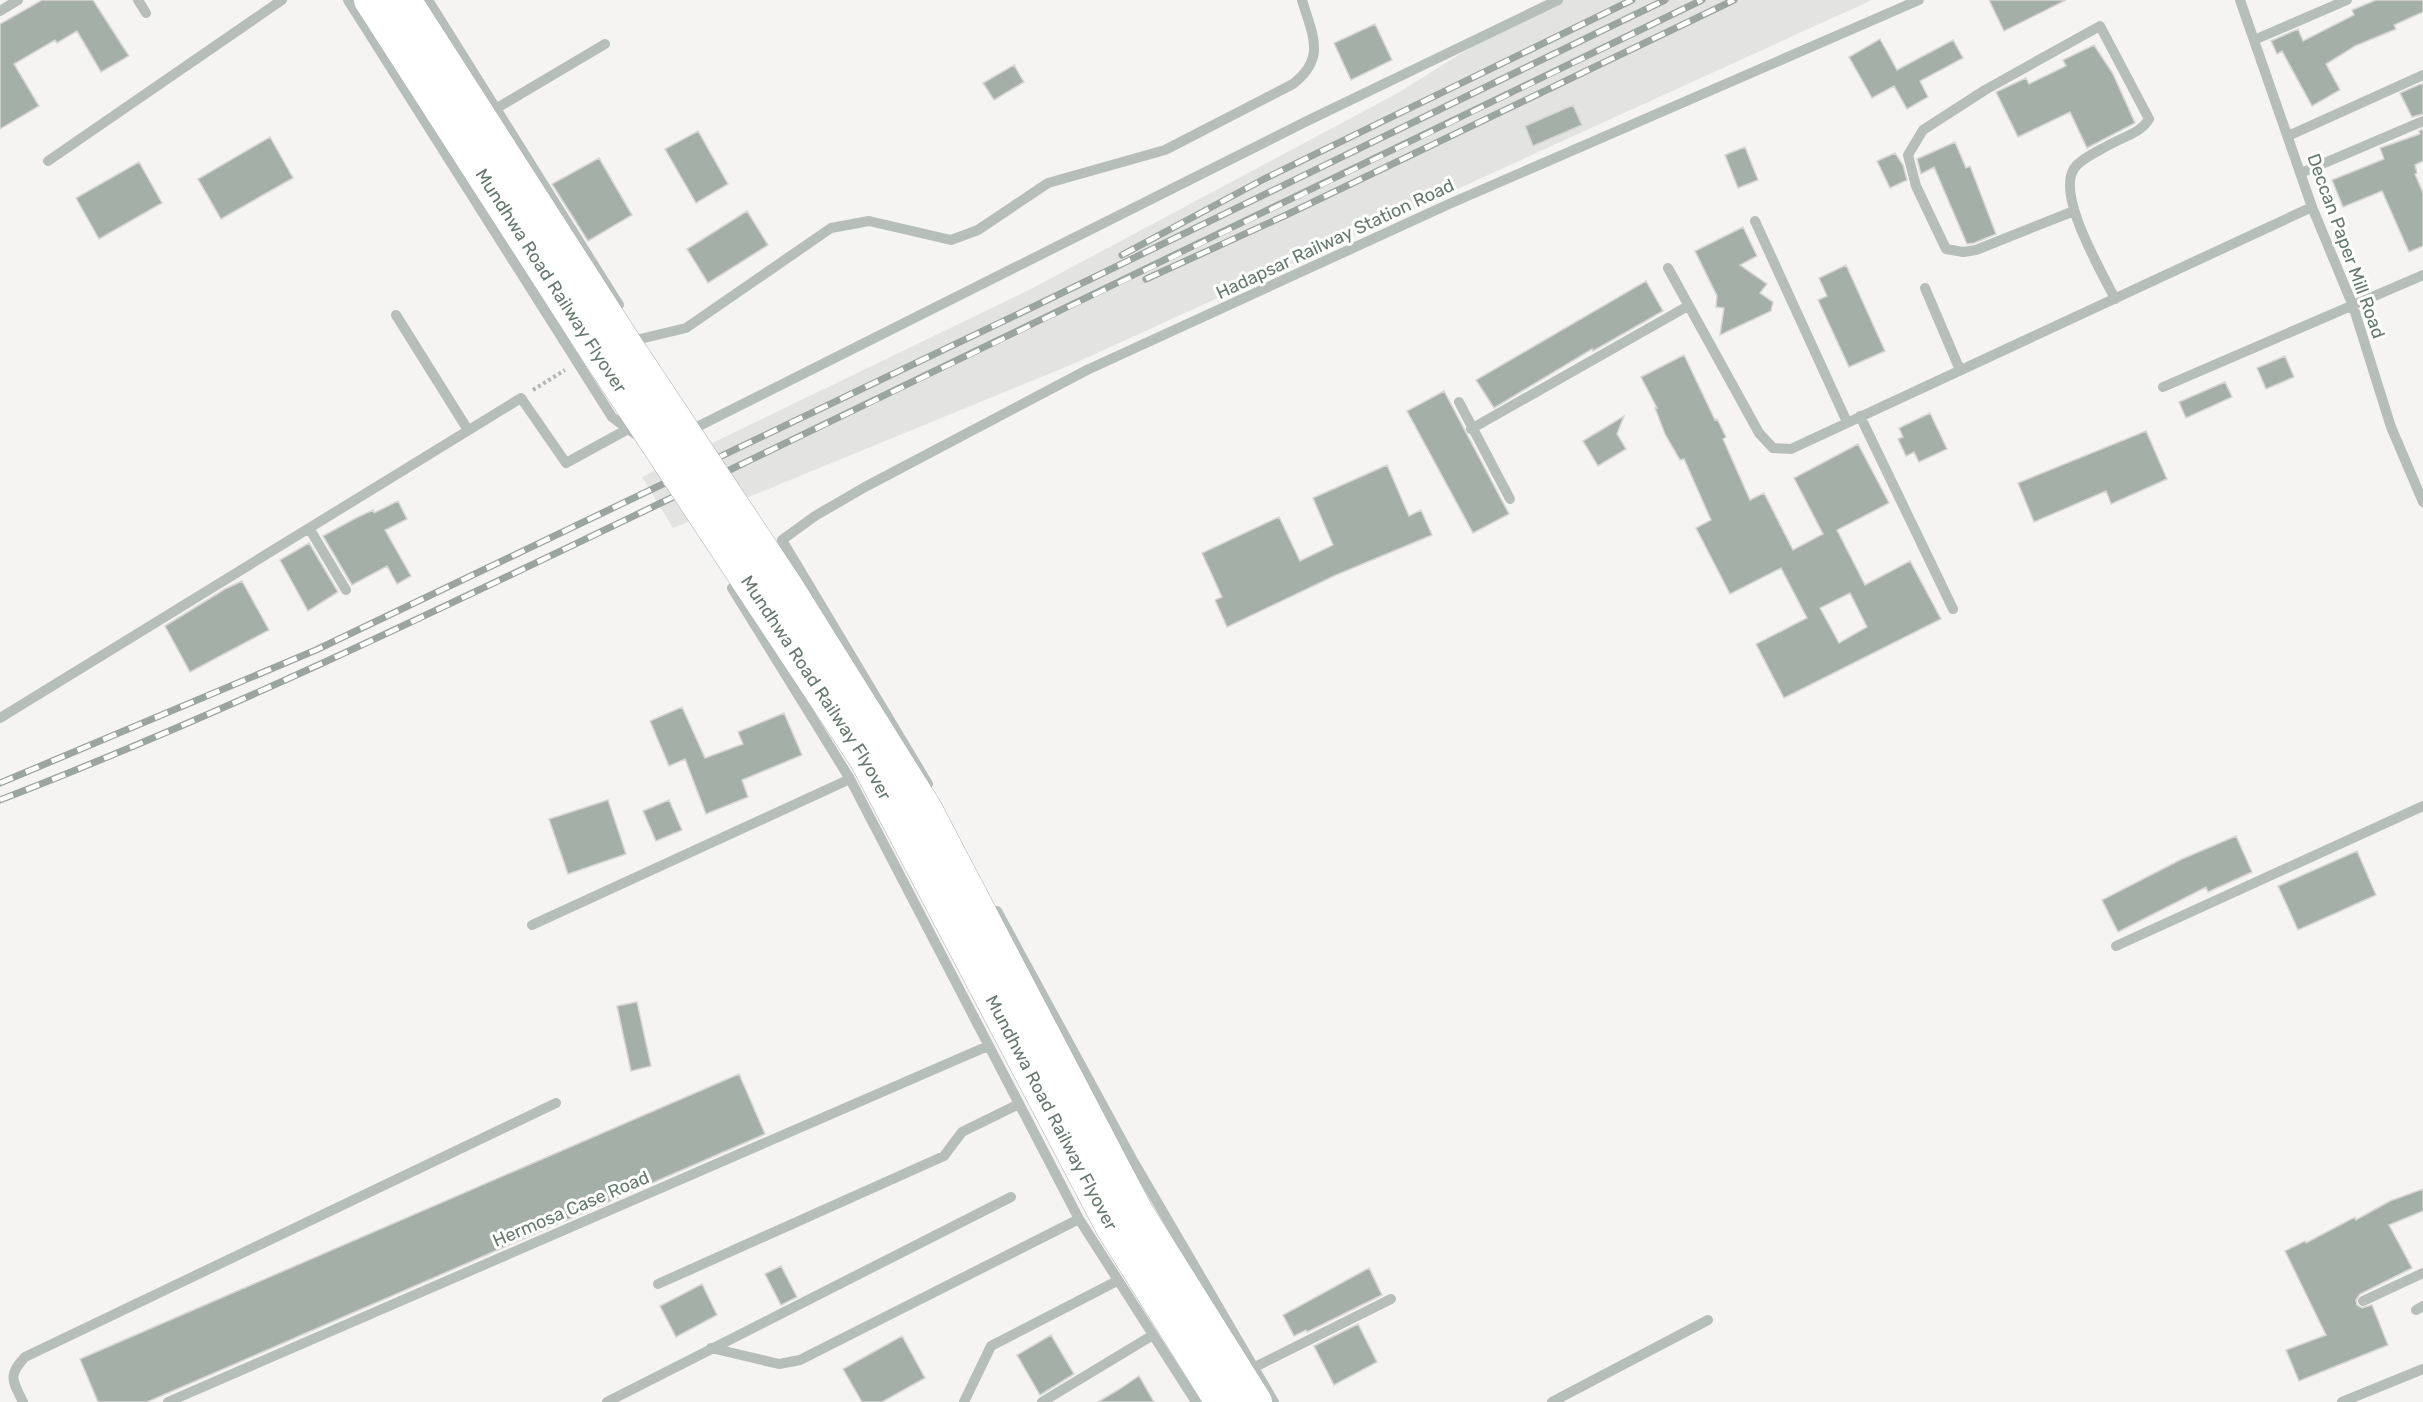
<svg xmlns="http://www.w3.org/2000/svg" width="2423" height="1402" font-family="Rubik,sans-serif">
  <rect width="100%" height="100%" fill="#f6f3f3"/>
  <!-- built -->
  <path fill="#e3e3e2" d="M1547 0H1872L1073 364 673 528 642 477 1029 290 1396 94Z"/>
  <!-- building -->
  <path fill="#a3afa7" stroke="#d7d5d5" stroke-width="1.5" fill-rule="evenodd" d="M42 0H93L129 56 101 72 77 31 57 43 55 40 14 64 39 106 0 129V24Z
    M1989 0H2066L2004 31Z
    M2376 0H2423V12L2394 25 2396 29 2355 46 2326 64 2340 90 2312 106 2282 51 2277 54 2271 41 2298 29 2303 41 2354 15 2352 10Z
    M1375 24 1392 60 1351 80 1334 43Z
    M1880 39 1897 70 1953 40 1963 58 1920 81 1928 97 1907 109 1894 86 1872 98 1849 57Z
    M2094 45 2113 74 2135 123 2087 148 2070 112 2018 137 1996 92 2026 78 2029 84 2066 66 2063 60Z
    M1014 65 1024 82 994 100 983 83Z
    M2423 83V114L2412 117 2400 93Z
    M1573 105 1582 125 1533 146 1525 126Z
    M2423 129V161L2415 165 2417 173 2415 174 2423 193V246L2409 252 2382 191 2343 207 2332 180 2384 159 2380 148 2420 134 2419 131Z
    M698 131 728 184 696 203 665 149Z
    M270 137 293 178 221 219 198 179Z
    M1955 142 1966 168 1970 166 1996 234 1974 243 1967 244 1934 167 1921 174 1917 159Z
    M1745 147 1758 180 1738 188 1725 155Z
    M1895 153 1903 165 1907 180 1890 188 1877 161Z
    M599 158 632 215 588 241 552 184Z
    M139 162 162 203 99 239 76 198Z
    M747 211 768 245 708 283 687 249Z
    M1743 227 1757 256 1740 265 1767 284 1760 293 1773 302 1771 311 1720 335 1724 308 1716 307 1717 296 1695 251Z
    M1846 265 1885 351 1849 367 1818 300 1827 296 1819 278Z
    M1646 281 1663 311 1593 351 1592 349 1494 408 1476 380Z
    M1684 355 1715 420 1717 419 1726 437 1723 439 1750 500 1764 493 1793 550 1823 534 1794 478 1858 444 1889 503 1837 530 1865 585 1910 561 1941 619 1784 698 1756 644 1807 618 1781 568 1730 594 1696 528 1711 520 1684 459 1680 460 1665 434 1655 408H1657L1641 377ZM1850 593 1867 627 1839 643 1820 608Z
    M2285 356 2294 377 2266 389 2257 368Z
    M2225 382 2232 397 2186 418 2179 402Z
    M1444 391 1509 514 1473 533 1407 411Z
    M1930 413 1947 449 1919 462 1914 452 1906 456 1898 439 1903 437 1899 428Z
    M1624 416 1617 434 1626 449 1598 466 1583 441Z
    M2146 431 2167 479 2111 504 2106 491 2034 522 2018 483Z
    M1387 465 1409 516 1421 510 1432 535 1336 575 1227 627 1215 600 1222 597 1202 553 1279 517 1300 561 1333 545 1313 498Z
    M398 501 407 519 385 530 411 576 397 584 387 566 352 585 323 536 356 518 373 510 374 513Z
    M309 543 338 592 308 611 280 560Z
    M242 581 269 630 190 672 165 626 225 589Z
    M682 707 705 758 743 744 738 732 784 713 802 755 742 780 748 797 706 814 685 759 669 766 650 721Z
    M608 800 626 854 568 874 549 819Z
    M669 800 682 830 656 841 643 811Z
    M2236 836 2252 872 2208 892 2206 887 2118 932 2102 900 2182 859Z
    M2357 851 2376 895 2298 930 2278 886Z
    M637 1002 651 1066 631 1071 617 1006Z
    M739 1074 765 1134 147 1402H98L80 1359Z
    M2423 1189V1211L2389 1225 2412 1268 2360 1294 2356 1300 2357 1305 2362 1308 2372 1305 2388 1345 2299 1381 2286 1350 2326 1335 2285 1251 2305 1241 2306 1243 2355 1217 2356 1220 2390 1201Z
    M781 1266 797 1297 781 1305 765 1274Z
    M1369 1268 1382 1295 1307 1332 1306 1330 1294 1336 1283 1315Z
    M702 1284 717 1315 676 1337 660 1306Z
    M1358 1324 1377 1362 1334 1385 1314 1346Z
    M1051 1335 1074 1374 1040 1395 1017 1355Z
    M902 1336 925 1378 882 1402H862L843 1369Z
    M1139 1376 1154 1402H1098L1118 1390Z"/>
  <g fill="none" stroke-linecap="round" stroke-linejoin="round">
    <!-- path -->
    <path stroke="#b1b8b4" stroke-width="4" stroke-dasharray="3 3" stroke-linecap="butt" d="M533 390 565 370"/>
    <!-- minor -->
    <path stroke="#b6beb9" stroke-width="10" d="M138 0 146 13
      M348 0 612 417 628 429 633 426
      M428 0 619 305
      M2240 0 2312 207 2353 306 2391 427 2423 502
      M0 11 18 0
      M2254 40 2347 0
      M497 108 605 44
      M2288 136 2423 75
      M48 161 282 0
      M2301 173 2423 121
      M2074 211 1976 250 1963 252 1946 249 1916 186 1908 155 1923 130 1985 90 2100 26 2149 119C2140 134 2122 137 2107 146 2098 151 2083 158 2076 166 2053 191 2102 272 2115 299
      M1755 221 1847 422
      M1668 268 1759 433 1773 448 1791 449 2312 207
      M1925 288 1960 370
      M396 315 468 430
      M640 339 686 328 831 228 869 221 951 240 978 230 1048 183 1165 150 1293 84C1327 58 1312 34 1302 0
      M2163 387 2423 275
      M1459 402 1510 499
      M1860 416 1953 609
      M1471 429 1688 306
      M687 432 1307 121 1558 0
      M309 528 346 590
      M732 588 850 779 1079 1219 1196 1402
      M0 718 521 398 566 463 628 429 641 438
      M928 784 782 540 815 516 865 487 1087 370 1449 204 1919 0
      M997 911 1132 1159 1274 1402
      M532 925 850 779
      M2116 946 2423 806
      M658 1284 944 1156 962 1132 1019 1104
      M2363 1301 2423 1273
      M2416 1310 2423 1306
      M711 1348 779 1364 800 1360 1079 1219
      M1253 1368 1391 1299
      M23 1402C13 1381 7 1376 25 1357L556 1103
      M168 1402 988 1046
      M607 1402 1011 1197
      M964 1402 991 1346 1117 1281
      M1042 1402 1153 1335
      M1552 1402 1708 1320
      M2342 1402 2423 1369"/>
    <defs>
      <path id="rail" d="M1122 255 1264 179 1632 0
        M1146 279 1284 216 1734 0
        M0 783 316 650 1037 305 1665 0
        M0 800C244 706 479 590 715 477 1045 319 1374 160 1702 0"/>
    </defs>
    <!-- rail casing -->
    <use href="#rail" stroke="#99a59e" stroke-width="7"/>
    <!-- rail -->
    <use href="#rail" stroke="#fff" stroke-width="4.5" stroke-dasharray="14" stroke-linecap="butt"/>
    <defs>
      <g id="highway-bridge">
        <path id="s1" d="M370 0 601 359 866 760 1111 1226 1221 1402"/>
        <path d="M405 0 625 343 786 585 926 809 1137 1212 1256 1402"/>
      </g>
    </defs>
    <!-- highway-bridge casing -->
    <use href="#highway-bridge" stroke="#abb2ae" stroke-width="33" stroke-linecap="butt"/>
    <!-- highway-bridge -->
    <use href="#highway-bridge" stroke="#fff" stroke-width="32"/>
  </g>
  <g text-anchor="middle" stroke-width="6" stroke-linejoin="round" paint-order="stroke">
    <!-- street labels -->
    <g font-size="18" fill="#647a6d" stroke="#fff">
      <text transform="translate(1335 239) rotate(-25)" y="6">Hadapsar Railway Station Road</text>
      <text transform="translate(2346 246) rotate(70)" y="6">Deccan Paper Mill Road</text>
      <text dy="6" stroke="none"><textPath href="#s1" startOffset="334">Mundhwa Road Railway Flyover</textPath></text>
      <text dy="6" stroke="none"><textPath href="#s1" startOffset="820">Mundhwa Road Railway Flyover</textPath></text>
      <text dy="6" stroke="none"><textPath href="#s1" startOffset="1306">Mundhwa Road Railway Flyover</textPath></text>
      <text transform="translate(571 1209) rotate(-23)" y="6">Hermosa Case Road</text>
    </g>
  </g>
</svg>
